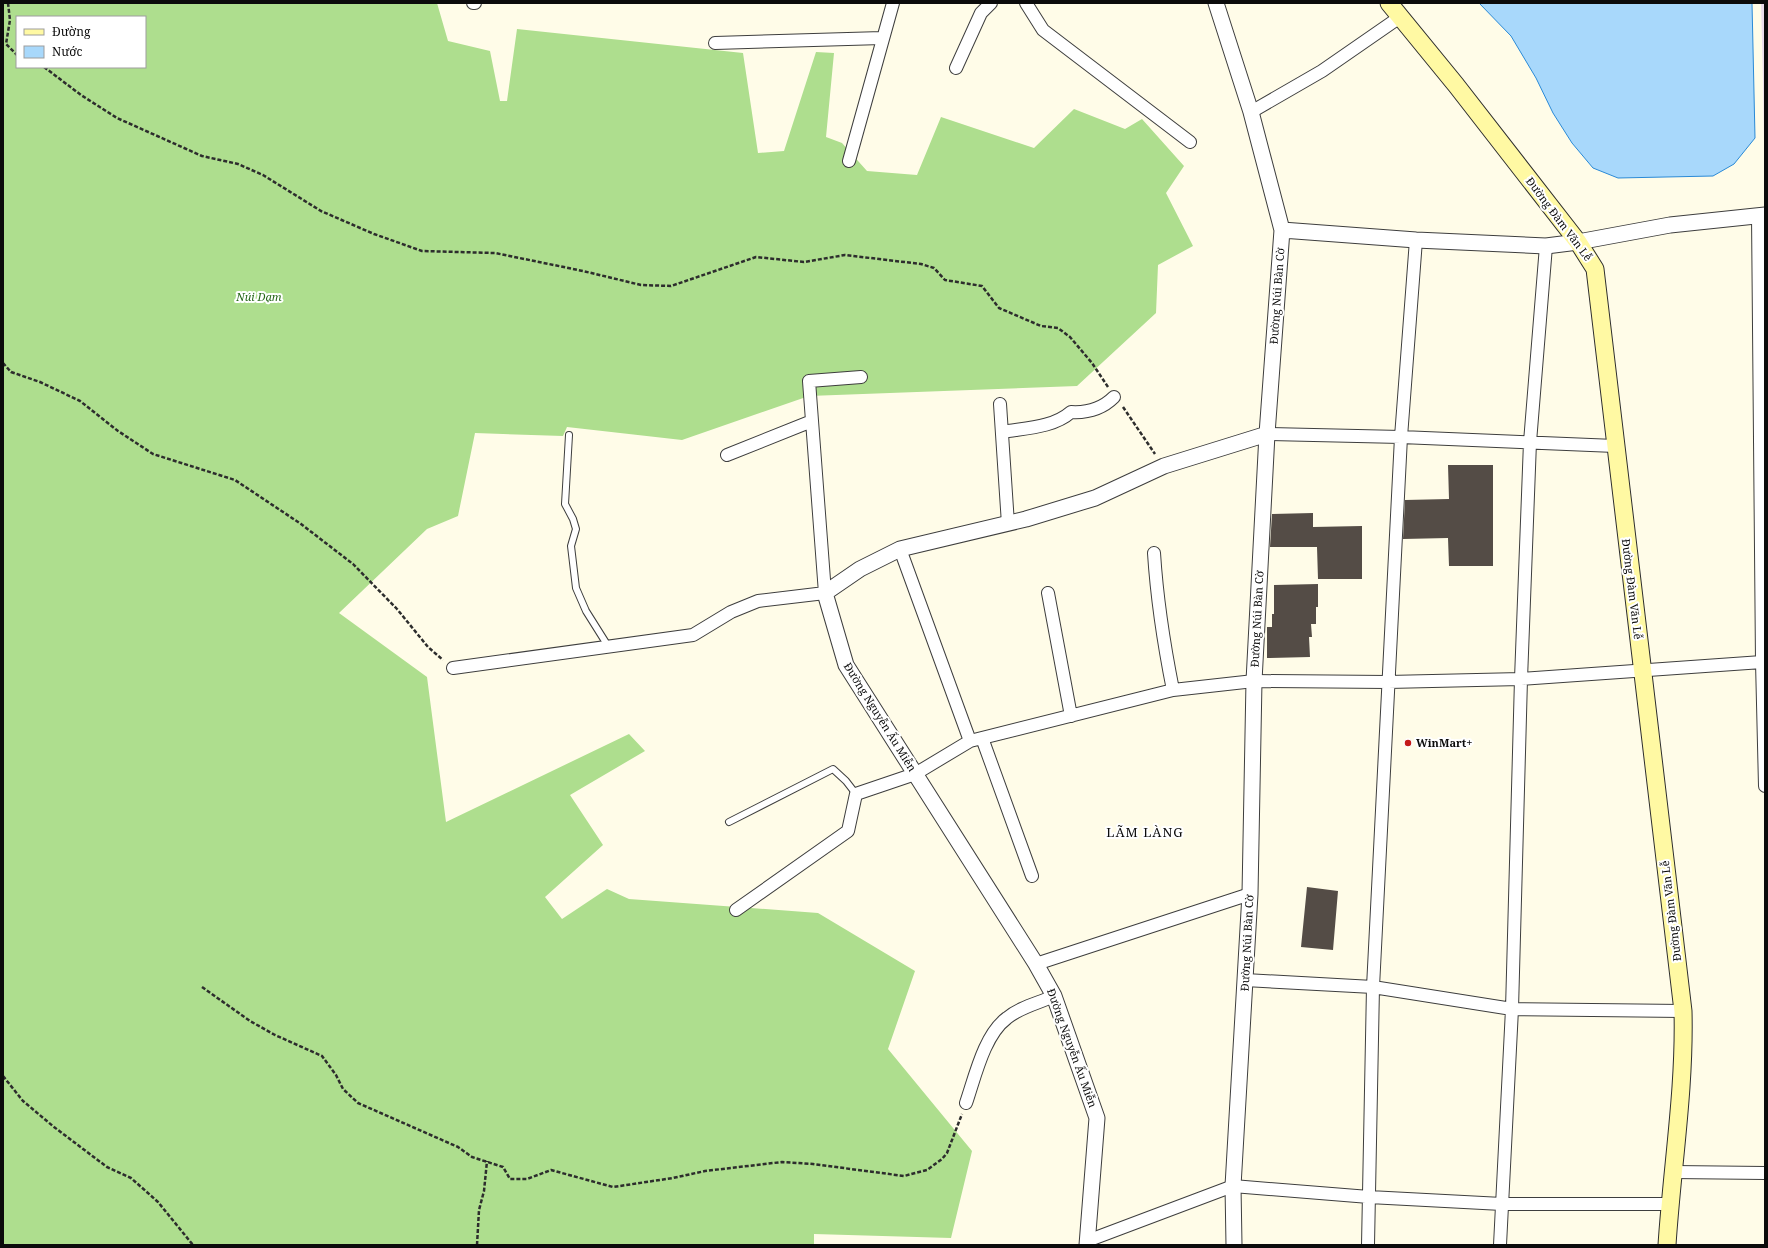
<svg xmlns="http://www.w3.org/2000/svg" width="1768" height="1248" font-family="'Noto Serif',serif">
  <rect width="100%" height="100%" fill="#fffce8"/>
  <!-- industrial -->
  <path fill="#eaddeb" d="M1761 3H1765V205L1763 80Z"/>
  <!-- forest -->
  <path fill="#aede8e" fill-rule="evenodd" d="M3 3H437L448 41 490 51 500 101H507L517 29 743 53 758 153 784 151 816 52 834 53 826 137 842 143 867 171 917 175 941 117 1034 148 1074 109 1125 129 1142 119 1184 166 1166 193 1193 246 1158 265 1156 313 1077 386 809 396 682 440 567 427 563 436 475 433 458 516 427 529 339 613 427 677 446 822 629 734 645 751 570 795 603 845 545 897 562 919 607 889 629 899 818 913 915 971 888 1049 972 1151 951 1238 814 1234V1245H3ZM17 17H145V67H17Z"/>
  <!-- water -->
  <path fill="#a8d8fb" stroke="#2a8ad7" d="M1479 3H1752L1755 138 1734 164 1713 176 1618 178 1593 168 1572 143 1553 113 1536 78 1511 36Z"/>
  <!-- building -->
  <path fill="#544c46" d="M1448 465H1493V566H1449L1448 538 1403 539 1405 500 1449 499Z
    M1313 513V527L1362 526V579H1318L1317 547H1270L1272 514Z
    M1318 584V607H1316V624H1311L1312 637H1309L1310 657 1267 658V627H1272V614H1274V585Z
    M1307 887 1338 891 1333 950 1301 947Z"/>
  <g fill="none" stroke-linecap="round" stroke-linejoin="round">
    <defs>
      <path id="service" d="M569 435 565 504 573 519 576 529 571 546 576 588 586 611 608 646
        M729 822 833 769 846 781 856 794"/>
      <path id="minor" d="M473 3H475
        M1026 3 1043 30 1190 142
        M715 43 882 38
        M956 68 981 13 991 3
        M1251 112 1322 71 1400 17
        M849 161 893 3
        M1758 215 1762 662 1765 786
        M1000 404 1008 524
        M1002 432C1024 428 1053 428 1071 412 1088 413 1102 409 1114 397
        M1267 434 1401 437 1615 446
        M727 455 812 421
        M900 549 970 741
        M1154 553C1157 600 1164 645 1173 690
        M1048 593 1071 716
        M453 668 693 635 731 612 758 601 825 593 809 381 861 377
        M982 738 1032 876
        M736 910 848 831 856 794 915 774 970 741 1173 690 1254 681 1388 682 1521 679 1762 662
        M1036 964 1250 894
        M1245 980 1373 987 1512 1009 1683 1011
        M966 1103C975 1077 984 1035 1007 1018 1020 1007 1039 1003 1054 996
        M1673 1172 1765 1173
        M1087 1241 1233 1186 1369 1197 1502 1204H1670
        M1368 1245 1373 987 1401 437 1416 240
        M1500 1245 1512 1009 1521 679 1530 442 1546 246"/>
      <path id="tertiary" d="M1216 3 1251 112 1282 230 1267 434 1254 681 1250 894 1233 1186 1234 1245
        M1282 230 1416 240 1546 246 1578 242 1670 225 1765 215
        M1087 1245 1097 1118 1054 996 1036 964 846 665 825 593 860 569 900 549 1026 519 1095 498 1164 466 1267 434"/>
      <path id="secondary" d="M1389 3 1456 85 1578 242 1595 269 1683 1011C1685 1089 1672 1167 1667 1245"/>
    </defs>
    <!-- service casing -->
    <use href="#service" stroke="#3e3e3e" stroke-width="8"/>
    <!-- minor casing -->
    <use href="#minor" stroke="#3e3e3e" stroke-width="14"/>
    <!-- tertiary casing -->
    <use href="#tertiary" stroke="#3e3e3e" stroke-width="17"/>
    <!-- secondary casing -->
    <use href="#secondary" stroke="#2d2d2d" stroke-width="19"/>
    <!-- path -->
    <path stroke="#2d2d2d" stroke-width="2.5" stroke-dasharray="4 2" stroke-linecap="butt" d="M8 3 10 20 6 44 17 55
      M44 67 81 95 117 118 202 156 238 164 263 175 321 211 374 234 422 251 495 253 583 271 641 285 671 286 756 257 804 262 845 255 921 264 934 268 945 280 982 286 999 308 1041 326 1058 328 1070 337 1092 363 1108 387
      M3 363 11 372 40 382 80 401 118 431 153 454 235 480 301 524 353 564 397 609 428 647 443 660
      M1123 407 1155 454
      M202 987 250 1021 275 1035 322 1056 336 1075 343 1089 358 1103 458 1147 472 1157 503 1167 510 1179H527L551 1170 613 1187 673 1178 705 1171 782 1162 813 1164 904 1176 927 1170 942 1159 947 1153 962 1114
      M3 1076 23 1101 54 1127 107 1167 131 1178 158 1202 193 1245
      M477 1245 479 1210 484 1191 487 1161"/>
    <!-- service -->
    <use href="#service" stroke="#fff" stroke-width="6"/>
    <!-- minor -->
    <use href="#minor" stroke="#fff" stroke-width="12"/>
    <!-- tertiary -->
    <use href="#tertiary" stroke="#fff" stroke-width="15"/>
    <!-- secondary -->
    <use href="#secondary" stroke="#fff9a3" stroke-width="17"/>
  </g>
  <!-- markers -->
  <circle fill="#c41a19" stroke="#fff" stroke-width="1.5" cx="1408" cy="743" r="4"/>
  <g text-anchor="middle" stroke-width="4" stroke-linejoin="round" paint-order="stroke">
    <!-- street labels -->
    <g font-size="11" fill="#0b0b0b" stroke="#fff">
      <text transform="translate(1559 219) rotate(53)" y="4">Đường Đàm Văn Lễ</text>
      <text transform="translate(1277 296) rotate(-86)" y="4">Đường Núi Bàn Cờ</text>
      <text transform="translate(1632 589) rotate(83)" y="4">Đường Đàm Văn Lễ</text>
      <text transform="translate(1257 619) rotate(-87)" y="4">Đường Núi Bàn Cờ</text>
      <text transform="translate(880 717) rotate(58)" y="4">Đường Nguyễn Ấu Miễn</text>
      <text transform="translate(1671 911) rotate(-97)" y="4">Đường Đàm Văn Lễ</text>
      <text transform="translate(1247 943) rotate(-87)" y="4">Đường Núi Bàn Cờ</text>
      <text transform="translate(1072 1048) rotate(70)" y="4">Đường Nguyễn Ấu Miễn</text>
    </g>
    <!-- park labels -->
    <g font-size="11" font-style="italic" fill="#246617" stroke="#fff">
      <text x="259" y="301">Núi Dạm</text>
    </g>
    <!-- poi labels -->
    <g font-size="11" font-weight="bold" fill="#0b0b0b" stroke="#fff" text-anchor="start">
      <text x="1416" y="747">WinMart+</text>
    </g>
    <!-- quarter labels -->
    <g font-size="13" letter-spacing="1" fill="#0b0b0b" stroke="#fff">
      <text x="1145" y="837">LÃM LÀNG</text>
    </g>
  </g>
  <!-- border -->
  <rect width="1768" height="1248" fill="none" stroke="#0b0b0b" stroke-width="8"/>
  <!-- legend -->
  <rect x="16" y="16" width="130" height="52" fill="#ffffff" stroke="#9d9d9d"/>
  <rect x="24" y="29" width="20" height="6" fill="#fff9a3" stroke="#9d9d9d"/>
  <text x="52" y="36" font-size="12" fill="#0b0b0b">Đường</text>
  <rect x="24" y="46" width="20" height="12" fill="#a8d8fb" stroke="#9d9d9d"/>
  <text x="52" y="56" font-size="12" fill="#0b0b0b">Nước</text>
</svg>
